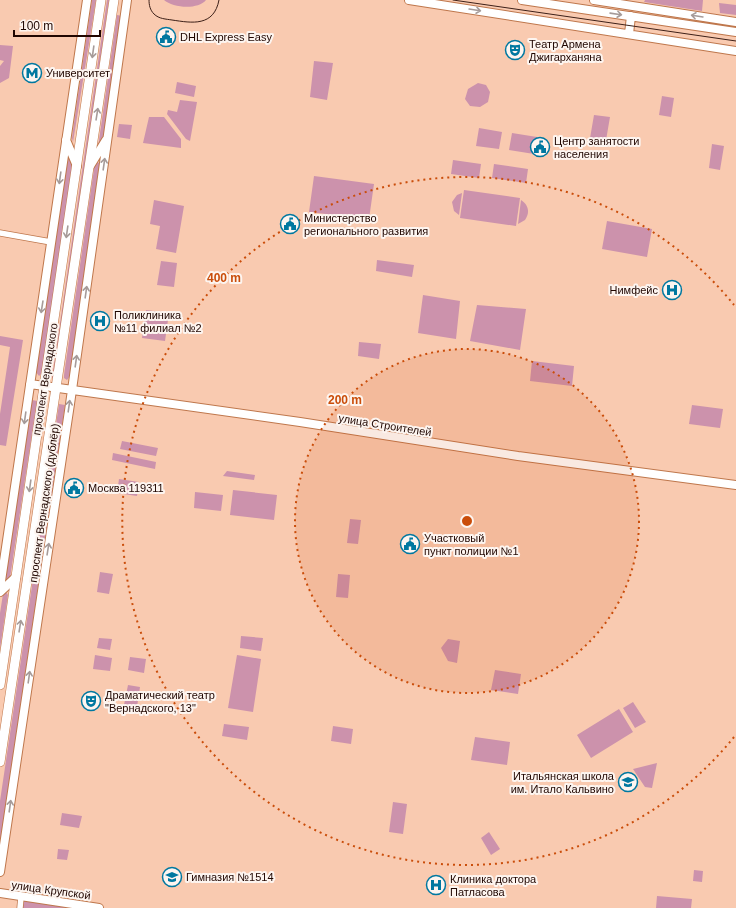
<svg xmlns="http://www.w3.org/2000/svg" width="736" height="908" font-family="Helvetica,sans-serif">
  <rect width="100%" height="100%" fill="#f9cab0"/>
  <!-- green -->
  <path fill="#cc92ac" d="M92 0H96L73 142 72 138 74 123Z
    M107 0H109L54 379 52 378Z
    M164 0H206C198 10 173 8 164 0Z
    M645 0H703L702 11 644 2Z
    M719 3 736 5V15L720 13Z
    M117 15 122 16 105 137 98 147Z
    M0 45 13 46 9 78 0 83V66L4 61 0 60Z
    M314 61 333 63 327 100 310 97Z
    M177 82 196 86 194 97 175 93Z
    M478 83 486 85 490 92 488 102 480 107 470 106 465 99 468 89Z
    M662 96 674 98 671 117 659 115Z
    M180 100 197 102 190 141 186 139 167 114 168 110 177 112Z
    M594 115 610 117 605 146 589 144Z
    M149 117H164L181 139V148L143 143Z
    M119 124 132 125 130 139 117 137Z
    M479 128 502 132 499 149 476 146Z
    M512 133 537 137 534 154 509 150Z
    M712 144 724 146 720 170 709 168Z
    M67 157 71 158 72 166 42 373 39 376 36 372Z
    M453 160 481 164 479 178 451 174Z
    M95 162 100 163 70 376 67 380 64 378V375Z
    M494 164 528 169 526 183 492 178Z
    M314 176 374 184 369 219 309 212Z
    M464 190 520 198 516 226 460 218Z
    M462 193 459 215 454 211 452 202 457 195Z
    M154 200 184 206 176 253 156 249 160 226 150 224Z
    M521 200C529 205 530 213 525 220L518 224Z
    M607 221 652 229 647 257 602 249Z
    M377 260 414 265 412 277 376 271Z
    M161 261 177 263 174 287 157 285Z
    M423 295 460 301 456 339 418 333Z
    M477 305 526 309 520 350 470 341Z
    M146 310 169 313 165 341 142 338Z
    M0 336 23 340 6 446 0 445V414L10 347 0 345Z
    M359 342 381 344 379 359 358 356Z
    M532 361 574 366 572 386 530 381Z
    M32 400 37 401 10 578 7 581 5 578Z
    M59 404 65 405 0 843V801Z
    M692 405 723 409 720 428 689 424Z
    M122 441 158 448 156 456 120 449Z
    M113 453 156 462 155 469 112 460Z
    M227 471 255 475 254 480 223 476Z
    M119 479 139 482 137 496 117 493Z
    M233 490 277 495 274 520 230 515Z
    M195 492 223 495 221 511 194 508Z
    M350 519 361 520 358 544 347 543Z
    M100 572 113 574 109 594 97 592Z
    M338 574 350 575 348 598 336 597Z
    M6 592 8 595 0 649V613L3 594Z
    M241 636 263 638 261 651 240 648Z
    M99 638 112 639 110 650 97 648Z
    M448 639 460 641 457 663 448 661 441 648Z
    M95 655 112 658 110 671 93 669Z
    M237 655 261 659 253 712 228 708Z
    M130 657 146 659 144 673 128 670Z
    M495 670 521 674 518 694 491 690Z
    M128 685 140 687 137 707 124 705Z
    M633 702 646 722 635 728 623 708Z
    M619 709 633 732 591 758 577 735Z
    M224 724 249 727 247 740 222 736Z
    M333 726 353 729 351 744 331 741Z
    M475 737 510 742 507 765 471 760Z
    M657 763 652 788 645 787 633 769Z
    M393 802 407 804 403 834 389 832Z
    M62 813 82 816 79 828 60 825Z
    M489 832 500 849 491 855 481 838Z
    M58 849 69 850 67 860 57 859Z
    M694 870 703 871 702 882 693 881Z
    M657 896 692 899 691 908H656Z
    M23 899 85 908H22Z"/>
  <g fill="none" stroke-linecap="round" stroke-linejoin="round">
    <defs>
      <path id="street" d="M0 233 51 242
        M20 908 21 897"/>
      <path id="secondary" d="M409 0 736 51
        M522 0 736 32
        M594 0 736 22
        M629 34 631 16
        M66 140 77 166
        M90 166 106 140
        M30 384 300 422 518 456 736 485
        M0 588 87 0
        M0 592 16 577
        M0 872 70 404 127 0
        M0 893 99 908"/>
      <path id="primary" d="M0 685 101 0
        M0 762 114 0"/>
    </defs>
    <!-- street casing -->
    <use href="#street" stroke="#bf774c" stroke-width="7"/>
    <!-- secondary casing -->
    <use href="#secondary" stroke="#bf774c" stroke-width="10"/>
    <!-- primary casing -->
    <use href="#primary" stroke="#bf774c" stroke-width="10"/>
    <!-- street -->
    <use href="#street" stroke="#fff" stroke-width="5.5"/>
    <!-- secondary -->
    <use href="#secondary" stroke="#fff" stroke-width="8"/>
    <!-- primary -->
    <use href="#primary" stroke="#fff" stroke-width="9"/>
    <!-- tram -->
    <path stroke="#3d2018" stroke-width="1" d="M149 0C149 5 150 10 154 14 159 19 166 19 172 20 192 23 214 27 219 0
      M453 0 736 41"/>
  </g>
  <!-- one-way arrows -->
  <defs><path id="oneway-shaft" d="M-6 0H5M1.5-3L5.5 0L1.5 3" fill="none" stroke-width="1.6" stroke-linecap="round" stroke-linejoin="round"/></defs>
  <g stroke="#a69b99">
    <use href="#oneway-shaft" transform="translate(475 10) rotate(9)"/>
    <use href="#oneway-shaft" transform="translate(616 14) rotate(8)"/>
    <use href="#oneway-shaft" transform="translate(697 16) rotate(-171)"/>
    <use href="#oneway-shaft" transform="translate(93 52) rotate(98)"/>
    <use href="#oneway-shaft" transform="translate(97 114) rotate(-81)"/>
    <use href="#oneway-shaft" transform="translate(104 164) rotate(-82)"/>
    <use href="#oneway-shaft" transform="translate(60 178) rotate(98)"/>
    <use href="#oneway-shaft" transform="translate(67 232) rotate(98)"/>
    <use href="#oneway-shaft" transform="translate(86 292) rotate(-82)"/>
    <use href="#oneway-shaft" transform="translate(42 307) rotate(99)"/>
    <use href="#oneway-shaft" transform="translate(76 361) rotate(-82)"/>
    <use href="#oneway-shaft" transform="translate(69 406) rotate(-82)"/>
    <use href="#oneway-shaft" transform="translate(25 418) rotate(98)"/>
    <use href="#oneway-shaft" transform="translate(30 486) rotate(98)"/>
    <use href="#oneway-shaft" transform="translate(48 549) rotate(-81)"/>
    <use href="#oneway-shaft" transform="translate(20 626) rotate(-81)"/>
    <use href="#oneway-shaft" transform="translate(29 677) rotate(-82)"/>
    <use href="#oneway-shaft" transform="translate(10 806) rotate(-82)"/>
  </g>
  <!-- distance rings -->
  <circle cx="467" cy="521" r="172" fill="#ca4d0a" fill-opacity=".12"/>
  <g fill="none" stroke="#ca4d0a" stroke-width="2" stroke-dasharray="2 4">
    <circle cx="467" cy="521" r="172"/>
    <path d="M734 737A344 344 0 1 1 734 305"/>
  </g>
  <!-- icons -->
  <defs>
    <symbol id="civic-ring" viewBox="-11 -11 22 22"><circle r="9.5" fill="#fdf5f0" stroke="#0078a0" stroke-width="1.5"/><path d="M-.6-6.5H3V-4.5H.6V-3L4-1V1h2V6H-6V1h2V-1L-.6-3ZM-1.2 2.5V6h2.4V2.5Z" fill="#0078a0"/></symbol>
    <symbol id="theatre-ring" viewBox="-11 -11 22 22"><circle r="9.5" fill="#fdf5f0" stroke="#0078a0" stroke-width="1.5"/><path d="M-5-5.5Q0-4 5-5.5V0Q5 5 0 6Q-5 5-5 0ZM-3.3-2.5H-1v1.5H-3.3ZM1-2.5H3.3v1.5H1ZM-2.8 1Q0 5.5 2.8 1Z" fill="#0078a0"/></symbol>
    <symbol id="metro-ring" viewBox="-11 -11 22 22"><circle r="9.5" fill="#fdf5f0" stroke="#0078a0" stroke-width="1.5"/><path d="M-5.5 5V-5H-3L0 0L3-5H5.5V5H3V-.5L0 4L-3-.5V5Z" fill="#0078a0"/></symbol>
    <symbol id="hospital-ring" viewBox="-11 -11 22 22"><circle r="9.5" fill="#fdf5f0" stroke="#0078a0" stroke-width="1.5"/><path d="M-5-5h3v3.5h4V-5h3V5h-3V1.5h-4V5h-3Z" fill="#0078a0"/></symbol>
    <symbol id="school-ring" viewBox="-11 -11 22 22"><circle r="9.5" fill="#fdf5f0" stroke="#0078a0" stroke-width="1.5"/><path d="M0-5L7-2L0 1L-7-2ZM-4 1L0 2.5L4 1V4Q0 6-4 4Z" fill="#0078a0"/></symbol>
  </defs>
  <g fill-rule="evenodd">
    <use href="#civic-ring" x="155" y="26" width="22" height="22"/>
    <use href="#theatre-ring" x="504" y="39" width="22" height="22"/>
    <use href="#metro-ring" x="21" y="62" width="22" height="22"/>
    <use href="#civic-ring" x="529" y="136" width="22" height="22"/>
    <use href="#civic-ring" x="279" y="213" width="22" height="22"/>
    <use href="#hospital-ring" x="661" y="279" width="22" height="22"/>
    <use href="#hospital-ring" x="89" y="310" width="22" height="22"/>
    <use href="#civic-ring" x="63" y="477" width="22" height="22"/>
    <use href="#civic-ring" x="399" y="533" width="22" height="22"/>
    <use href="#theatre-ring" x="80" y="690" width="22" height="22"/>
    <use href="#school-ring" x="617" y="771" width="22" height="22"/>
    <use href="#school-ring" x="161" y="866" width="22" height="22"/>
    <use href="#hospital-ring" x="425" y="874" width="22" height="22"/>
  </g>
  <g text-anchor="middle" stroke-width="4" stroke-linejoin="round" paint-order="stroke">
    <!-- poi labels -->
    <g font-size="11" fill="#200600" stroke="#fdf5f0" text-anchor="start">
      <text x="180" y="41">DHL Express Easy</text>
      <text x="529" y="48">Театр Армена<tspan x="529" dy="13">Джигарханяна</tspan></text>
      <text x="46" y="77">Университет</text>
      <text x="554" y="145">Центр занятости<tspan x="554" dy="13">населения</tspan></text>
      <text x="304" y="222">Министерство<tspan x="304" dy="13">регионального развития</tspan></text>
      <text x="658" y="294" text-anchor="end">Нимфейс</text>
      <text x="114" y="319">Поликлиника<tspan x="114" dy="13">№11 филиал №2</tspan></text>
      <text x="88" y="492">Москва 119311</text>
      <text x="424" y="542">Участковый<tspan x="424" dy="13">пункт полиции №1</tspan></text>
      <text x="105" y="699">Драматический театр<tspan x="105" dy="13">"Вернадского, 13"</tspan></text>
      <text x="614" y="780" text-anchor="end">Итальянская школа<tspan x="614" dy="13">им. Итало Кальвино</tspan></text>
      <text x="186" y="881">Гимназия №1514</text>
      <text x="450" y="883">Клиника доктора<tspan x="450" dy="13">Патласова</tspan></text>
    </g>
    <!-- street labels -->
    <g font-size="11" fill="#200600" stroke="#fdf5f0">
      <text transform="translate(45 379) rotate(-81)" y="4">проспект Вернадского</text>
      <text transform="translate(385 425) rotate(9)" y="4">улица Строителей</text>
      <text transform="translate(44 503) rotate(-82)" y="4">проспект Вернадского (дублёр)</text>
      <text transform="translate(51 890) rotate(8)" y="4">улица Крупской</text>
    </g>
  </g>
  <circle cx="467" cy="521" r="6" fill="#ca4d0a" stroke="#fdf5f0" stroke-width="2"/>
  <g font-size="12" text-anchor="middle" font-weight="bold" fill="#ca4d0a" stroke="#fdf5f0" stroke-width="4" stroke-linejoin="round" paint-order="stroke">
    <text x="224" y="282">400 m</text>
    <text x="345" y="404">200 m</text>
  </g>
  <!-- scale -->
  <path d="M14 30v6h86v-6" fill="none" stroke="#200600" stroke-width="2"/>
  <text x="20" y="30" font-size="12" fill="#200600" stroke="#fdf5f0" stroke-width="3" paint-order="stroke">100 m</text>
</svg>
